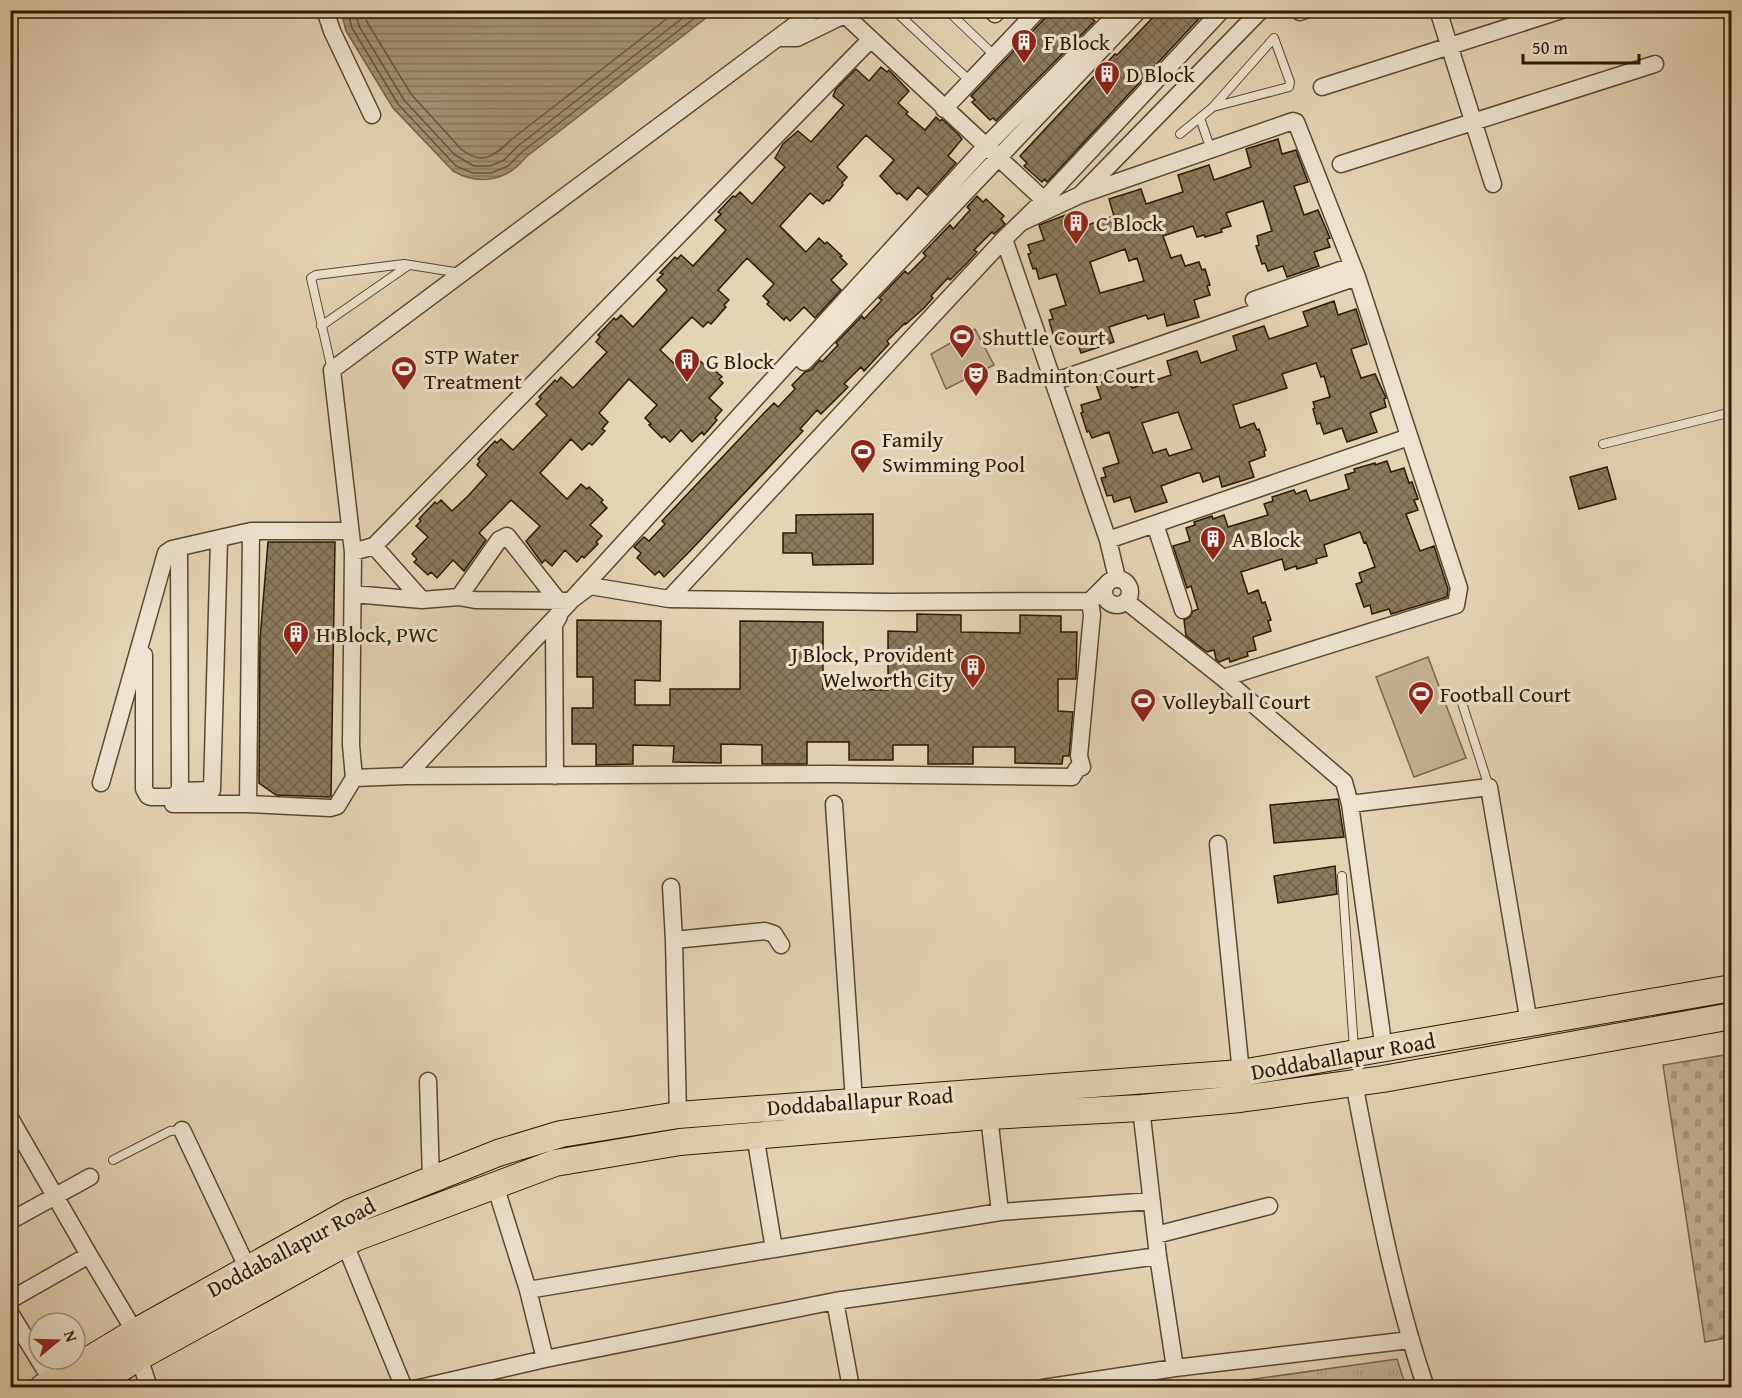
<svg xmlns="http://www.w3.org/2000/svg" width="1742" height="1398" font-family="'Gentium Book Plus',serif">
  <defs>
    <pattern id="grass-tufts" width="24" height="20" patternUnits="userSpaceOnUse" patternTransform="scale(1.5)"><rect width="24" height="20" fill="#c5b497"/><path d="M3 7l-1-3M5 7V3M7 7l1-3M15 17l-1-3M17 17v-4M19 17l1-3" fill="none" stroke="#a99a80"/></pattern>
    <pattern id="cemetery-stones" width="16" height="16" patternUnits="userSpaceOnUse" patternTransform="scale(1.5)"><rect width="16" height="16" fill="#c5b497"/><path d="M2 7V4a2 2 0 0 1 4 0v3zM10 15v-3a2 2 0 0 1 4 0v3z" fill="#a99a80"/></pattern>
    <pattern id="water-rules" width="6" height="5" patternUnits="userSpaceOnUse" patternTransform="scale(1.5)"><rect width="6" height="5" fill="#a59479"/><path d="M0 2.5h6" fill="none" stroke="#877861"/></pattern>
    <pattern id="building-cross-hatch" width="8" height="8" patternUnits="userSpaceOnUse" patternTransform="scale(1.5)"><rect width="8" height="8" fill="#8b7a60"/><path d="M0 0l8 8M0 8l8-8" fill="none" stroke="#72634d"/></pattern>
  </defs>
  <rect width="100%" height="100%" fill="#e4d4b6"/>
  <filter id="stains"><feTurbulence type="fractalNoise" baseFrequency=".00333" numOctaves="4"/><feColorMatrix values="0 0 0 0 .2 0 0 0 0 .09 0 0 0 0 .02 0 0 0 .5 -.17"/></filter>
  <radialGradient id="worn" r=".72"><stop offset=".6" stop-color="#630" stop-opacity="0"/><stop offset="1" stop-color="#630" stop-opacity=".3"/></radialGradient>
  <!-- grass -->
  <path fill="url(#grass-tufts)" stroke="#78664c" stroke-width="1.5" d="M1397 1359 1406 1387H1198Z"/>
  <!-- cemetery -->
  <path fill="url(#cemetery-stones)" stroke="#78664c" stroke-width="1.5" d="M1731 1054V1337L1705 1342 1663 1065Z"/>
  <!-- pitch -->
  <path fill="#c5b497" stroke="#78664c" stroke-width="1.5" d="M975 329 994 365 946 389 931 354Z
    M1428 657 1466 758 1414 777 1376 677Z"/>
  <!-- water -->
  <path fill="url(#water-rules)" stroke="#746349" stroke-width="1.5" d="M341 11V10L715 11 526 157C507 181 479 186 453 171L393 108 346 31Z"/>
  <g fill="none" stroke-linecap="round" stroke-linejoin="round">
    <!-- shore -->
    <path stroke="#68563e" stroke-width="1.5" d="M347 10 352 28 398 104 456 166 473 173H491L508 166 522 152 705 10
      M355 10 359 26 404 100 455 155 474 166H490L504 160 518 146 693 10
      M364 10 367 22 411 94 461 149C483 167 495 155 512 139L678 10"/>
  </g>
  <!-- building -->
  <path fill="url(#building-cross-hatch)" stroke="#2b1902" stroke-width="1.5" fill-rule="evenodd" d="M1049 10H1098L1091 18 1095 21 996 121 993 118 990 120 972 102 975 100 971 96 1046 17Z
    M1160 10H1207L1047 182 1045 179 1042 182 1024 166 1027 163 1020 156 1115 54 1117 55Z
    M881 67 887 72 889 70 909 91 898 103 908 112 906 114 925 130 936 117 940 121 942 119 958 134 962 139 948 156 956 163 927 195 918 187 907 200 899 193 897 194 880 176 894 160 866 135 837 167 847 177 842 183 843 185 829 201 827 200 823 204 810 193 780 226 806 252 819 238 825 244 827 242 842 256 840 257 847 264 831 280 841 290 815 318 804 307 790 321 786 317 784 320 767 304 769 302 763 296 774 284 747 258 718 290 729 300 724 305 726 307 711 324 708 322 703 327 692 317 660 350 687 376 700 361 706 366 708 364 722 377 719 379 723 383 709 398 722 410 715 418 717 420 704 435 702 432 692 442 681 430 670 442 664 436 662 438 649 425 651 424 645 418 657 405 629 379 599 413 608 422 602 429 605 431 592 445 589 443 582 450 571 439 540 473 567 499 581 484 587 489 589 487 603 500 601 502 607 508 590 525 602 536 596 542 598 544 584 558 582 556 577 562 565 550 552 566 545 560 542 563 526 541 540 526 511 500 479 533 486 540 464 571 453 560 437 578 431 572 428 575 414 562 417 559 412 554 428 537 416 526 421 521 419 519 435 502 437 504 441 500 452 511 468 496 487 475 477 465 480 461 478 459 495 441 497 443 501 439 513 450 547 415 536 404 541 399 539 397 555 380 557 382 561 377 573 388 607 352 596 342 600 337 598 335 614 318 616 320 621 315 633 327 667 290 657 280 663 274 660 273 675 257 677 259 681 255 693 266 726 230 715 220 721 214 718 212 733 196 735 197 740 192 752 204 785 167 775 158 783 144 798 131 811 142 844 105 833 96 836 89 856 69 869 81Z
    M1278 139 1282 154 1296 150 1308 182 1294 186 1304 215 1318 210 1330 238 1327 239 1330 247 1314 252 1319 266 1287 277 1283 266 1268 271 1265 263 1262 264 1256 246 1259 245 1257 236 1272 231 1263 201 1226 213 1231 226 1221 229 1222 232 1205 237 1204 235 1197 237 1193 226 1163 236 1171 258 1181 255 1185 266 1199 262 1202 270 1205 269 1210 285 1207 286 1210 295 1194 300 1199 317 1167 326 1164 314 1148 319 1146 315 1109 327 1114 342 1081 353 1075 336 1061 342 1057 332 1053 334 1049 320 1053 319 1050 310 1066 305 1056 274 1039 279 1036 268 1033 269 1028 254 1031 253 1028 245 1044 240 1039 225 1071 213 1077 229 1099 221 1114 216 1109 199 1141 189 1146 204 1183 192 1178 175 1209 165 1214 180 1251 167 1246 149ZM1125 249 1129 261 1137 258 1144 281 1100 293 1090 262Z
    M977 196 983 202 986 199 1004 216 1001 219 1005 224 994 234 992 232 974 250 977 252 968 262 950 280 948 278 931 296 933 298 924 308 906 324 905 323 887 341 889 344 864 371 861 367 844 384 848 387 821 414 817 410 800 429 803 431 691 550 664 577 659 571 655 575 637 558 641 553 634 547 644 537 649 541 665 524 662 521 764 413 774 403 778 407 795 389 792 385 805 372 811 370 820 360 822 362 838 345 836 343 862 316 864 319 882 300 879 298 905 271 908 274 926 256 923 253 950 225 953 229 970 210 967 207Z
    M1334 301 1338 315 1356 309 1367 344 1351 349 1361 378 1375 374 1386 398 1384 399 1386 407 1370 413 1377 432 1347 442 1342 428 1324 434 1320 423 1317 424 1313 409 1315 408 1313 402 1330 397 1324 376 1321 377 1316 363 1282 374 1287 388 1233 405 1240 428 1254 423 1257 430 1259 429 1266 450 1264 451 1265 456 1249 462 1254 477 1222 487 1219 476 1203 482 1200 473H1197L1161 486 1167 502 1135 512 1130 497 1114 502 1112 495 1107 496 1101 478 1106 477 1103 468 1119 463 1109 432 1092 438 1089 431 1087 432 1081 413 1083 412 1081 405 1101 399 1096 384 1127 373 1132 388 1171 375 1167 361 1197 351 1201 363 1237 350 1233 336 1264 326 1269 339 1308 326 1303 312ZM1178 412 1192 449 1169 456 1166 449 1153 453 1142 423Z
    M1387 461 1391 472 1404 468 1409 483 1412 482 1418 499 1414 500 1418 510 1406 514 1420 551 1434 546 1448 589 1447 597 1391 614 1389 609 1372 614 1370 605 1364 607 1356 584 1362 582 1359 573 1375 567 1366 542 1364 543 1360 532 1324 545 1327 556 1316 559 1317 563 1297 569 1296 566 1285 570 1282 559 1241 572 1248 594 1258 590 1262 603 1265 602 1271 620 1268 621 1271 631 1253 637 1256 650 1247 652 1248 656 1230 662 1229 658 1219 662 1216 659 1214 650 1207 652 1186 636 1184 620 1190 617 1193 611 1198 609 1191 586 1187 588 1173 546 1190 541 1186 528 1195 525 1194 522 1212 516 1213 519 1224 515 1228 527 1268 515 1264 504 1273 501 1272 497 1294 490 1296 494 1306 490 1310 501 1349 489 1345 475 1355 472 1354 469 1375 463V465Z
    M1607 467 1616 499 1579 509 1570 477Z
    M873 514V564L813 565 812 553H783V533H796V515Z
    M268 542H335L331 796 329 797 276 795 259 783 260 639Z
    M917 614 961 615V632L1020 633V615L1061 616V632H1077L1076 679H1058V711L1073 712 1069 756H1063L1062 764 1015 763V747H973V764H928V745H893V760H849V742H807V764H762V745L721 744V763L673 762 674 746 633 745V764L596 765V744H572V708H593V677H577V620L661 621 660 681 635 680V705H670V689H740V621L823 622V689L888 690V631L917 632Z
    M1338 799 1344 837 1274 843 1270 805Z
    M1335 866 1337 894 1278 903 1274 876Z"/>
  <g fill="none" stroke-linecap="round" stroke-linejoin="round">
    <defs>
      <path id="service" d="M894 10 971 82
        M947 10 995 56
        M1200 118 1211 150
        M1180 134 1213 107 1274 38 1290 82 1289 87 1213 107
        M321 326 409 265
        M332 370 311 278 316 275 404 264 461 273
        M1603 444 1732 412
        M1462 703 1489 787
        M1342 876 1354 1049
        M113 1160 170 1131 182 1130"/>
      <path id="minor" d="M325 10 332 31 372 115
        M815 10 332 370 353 552 351 745 354 778 406 776 832 774 1072 777 1077 769 1082 767 1079 756 1092 615 1090 601
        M992 10 995 14
        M1438 10 1493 184
        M1300 12 1305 10
        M779 38H797L842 16H846L1044 200
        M1322 87 1562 10
        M944 109 1038 10
        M1341 164 1655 64
        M1083 192 1261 10
        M1022 222 1080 195 1293 121 1296 122 1357 277 1459 588 1456 605 1223 678
        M1004 239 1108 540 1117 578
        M1254 300 1352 266
        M804 362 1139 10
        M1053 382 1357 277
        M1155 524 1183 610
        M1108 540 1409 437
        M374 546 422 600
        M179 548 180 791 172 797 173 804H248L330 808 337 806 354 778
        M353 552 374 546 871 39
        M1104 592a13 13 0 1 1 26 0a13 13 0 1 1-26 0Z
        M353 594 422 600 459 597 475 600 570 601 590 586 669 599 889 602 1090 601 1105 586
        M459 597 499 540 507 536 559 602
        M669 599 1004 239 1044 200 1222 10
        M1126 601 1223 678 1344 782 1350 804 1384 1050
        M144 655V789L148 796 151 797H172
        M406 776 566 606 985 147 1121 10
        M555 776 554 625 559 616
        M101 783 166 553 172 549 251 531H350
        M180 791 212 790 219 540
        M248 804 251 531
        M834 804 854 1101
        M1350 804 1489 787 1529 1023
        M1218 844 1241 1073
        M671 887 674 940 678 1115
        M674 940 765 931 774 934 781 945
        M428 1081 431 1180
        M1354 1083C1374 1186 1392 1288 1426 1388
        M1141 1108 1158 1256 1175 1368
        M10 1118 89 1255 135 1332
        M182 1130 248 1269
        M755 1135 774 1249 1000 1212 989 1116
        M495 1185 528 1290 545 1359
        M1000 1212 1152 1201
        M10 1221 90 1177
        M1156 1235 1269 1206
        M345 1244 404 1388
        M528 1290 774 1249
        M10 1300 89 1255
        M835 1301 851 1388
        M10 1313 52 1381
        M139 1357 149 1388
        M419 1388 545 1359 835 1301 1158 1256
        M1043 1388 1175 1368 1410 1340"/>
      <path id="primary" d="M42 1388 135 1332 350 1212 498 1153 561 1134 678 1115 1241 1073 1732 988
        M89 1388 139 1357 355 1238 555 1163 680 1142 989 1116 1141 1108 1240 1099 1383 1079 1732 1016"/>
    </defs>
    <!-- service casing -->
    <use href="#service" stroke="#59482f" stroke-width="10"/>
    <!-- minor casing -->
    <use href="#minor" stroke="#59482f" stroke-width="19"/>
    <!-- primary casing -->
    <use href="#primary" stroke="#2b1902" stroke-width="28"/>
    <!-- service -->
    <use href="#service" stroke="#ede3d0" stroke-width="8"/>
    <!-- minor -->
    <use href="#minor" stroke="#ede3d0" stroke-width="16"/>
    <!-- primary -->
    <use href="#primary" stroke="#e4d4b6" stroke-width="26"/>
  </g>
  <!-- icons -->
  <defs>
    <symbol id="building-pin" viewBox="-11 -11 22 30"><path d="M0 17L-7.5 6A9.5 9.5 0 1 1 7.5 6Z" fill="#8f2418" stroke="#ede3d0"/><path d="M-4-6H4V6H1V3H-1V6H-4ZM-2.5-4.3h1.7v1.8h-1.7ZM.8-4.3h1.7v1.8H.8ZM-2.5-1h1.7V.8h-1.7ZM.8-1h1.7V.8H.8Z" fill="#fff"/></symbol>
    <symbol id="stadium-pin" viewBox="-11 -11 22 30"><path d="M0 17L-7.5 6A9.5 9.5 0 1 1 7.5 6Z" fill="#8f2418" stroke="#ede3d0"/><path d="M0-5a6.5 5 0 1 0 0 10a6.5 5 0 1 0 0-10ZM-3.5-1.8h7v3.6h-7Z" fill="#fff"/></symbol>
    <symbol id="theatre-pin" viewBox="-11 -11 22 30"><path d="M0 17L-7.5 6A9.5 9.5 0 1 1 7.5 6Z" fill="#8f2418" stroke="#ede3d0"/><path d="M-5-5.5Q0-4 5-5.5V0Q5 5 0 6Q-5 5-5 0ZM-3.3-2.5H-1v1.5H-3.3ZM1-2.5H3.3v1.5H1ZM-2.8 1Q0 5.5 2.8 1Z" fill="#fff"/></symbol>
  </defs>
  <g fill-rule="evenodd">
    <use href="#building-pin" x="1009" y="27" width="30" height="40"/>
    <use href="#building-pin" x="1092" y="59" width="30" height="40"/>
    <use href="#building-pin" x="1061" y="208" width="30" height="40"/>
    <use href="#stadium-pin" x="947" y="322" width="30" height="40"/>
    <use href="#building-pin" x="672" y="346" width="30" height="40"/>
    <use href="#stadium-pin" x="389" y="354" width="30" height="40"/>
    <use href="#theatre-pin" x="961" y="360" width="30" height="40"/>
    <use href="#stadium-pin" x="848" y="437" width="30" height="40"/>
    <use href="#building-pin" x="1198" y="524" width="30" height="40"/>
    <use href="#building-pin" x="281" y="619" width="30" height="40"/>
    <use href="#building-pin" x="958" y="652" width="30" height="40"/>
    <use href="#stadium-pin" x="1406" y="679" width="30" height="40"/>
    <use href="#stadium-pin" x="1128" y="686" width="30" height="40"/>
  </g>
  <g text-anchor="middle" stroke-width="6" stroke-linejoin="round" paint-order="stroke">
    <!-- poi labels -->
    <g font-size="22" fill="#2b1902" stroke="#ede3d0" text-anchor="start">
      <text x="1044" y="50">F Block</text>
      <text x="1126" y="82">D Block</text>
      <text x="1096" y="231">C Block</text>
      <text x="982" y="345">Shuttle Court</text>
      <text x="424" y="364">STP Water<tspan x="424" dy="25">Treatment</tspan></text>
      <text x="706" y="369">G Block</text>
      <text x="996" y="383">Badminton Court</text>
      <text x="882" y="447">Family<tspan x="882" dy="25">Swimming Pool</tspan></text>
      <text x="1232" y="547">A Block</text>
      <text x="316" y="642">H Block, PWC</text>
      <text x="954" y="662" text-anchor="end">J Block, Provident<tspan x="954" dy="25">Welworth City</tspan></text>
      <text x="1440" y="702">Football Court</text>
      <text x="1162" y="709">Volleyball Court</text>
    </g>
    <!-- street labels -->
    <g font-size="22" fill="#2b1902" stroke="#ede3d0">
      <text transform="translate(1343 1056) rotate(-10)" y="8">Doddaballapur Road</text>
      <text transform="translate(860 1101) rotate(-4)" y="8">Doddaballapur Road</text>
      <text transform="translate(291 1247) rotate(-28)" y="8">Doddaballapur Road</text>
    </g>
  </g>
  <!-- margin -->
  <rect width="1742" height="1398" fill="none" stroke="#e4d4b6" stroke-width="36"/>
  <rect x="12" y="12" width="1718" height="1374" fill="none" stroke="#2b1902" stroke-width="3"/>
  <rect x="18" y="18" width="1706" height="1362" fill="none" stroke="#2b1902" stroke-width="1.5"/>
  <!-- north arrow -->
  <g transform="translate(57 1341) rotate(71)"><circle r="28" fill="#ede3d0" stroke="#9f927e" stroke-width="1.5"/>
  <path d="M0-4.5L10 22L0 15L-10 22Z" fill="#8f2418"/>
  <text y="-9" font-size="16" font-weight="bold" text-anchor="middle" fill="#2b1902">N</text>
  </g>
  <!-- scale -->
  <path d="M1523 54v9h116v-9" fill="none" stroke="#2b1902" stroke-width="3"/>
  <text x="1532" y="54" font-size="18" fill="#2b1902" stroke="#ede3d0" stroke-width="4.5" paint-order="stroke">50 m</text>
  <rect width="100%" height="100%" filter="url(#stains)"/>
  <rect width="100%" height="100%" fill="url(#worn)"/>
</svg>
